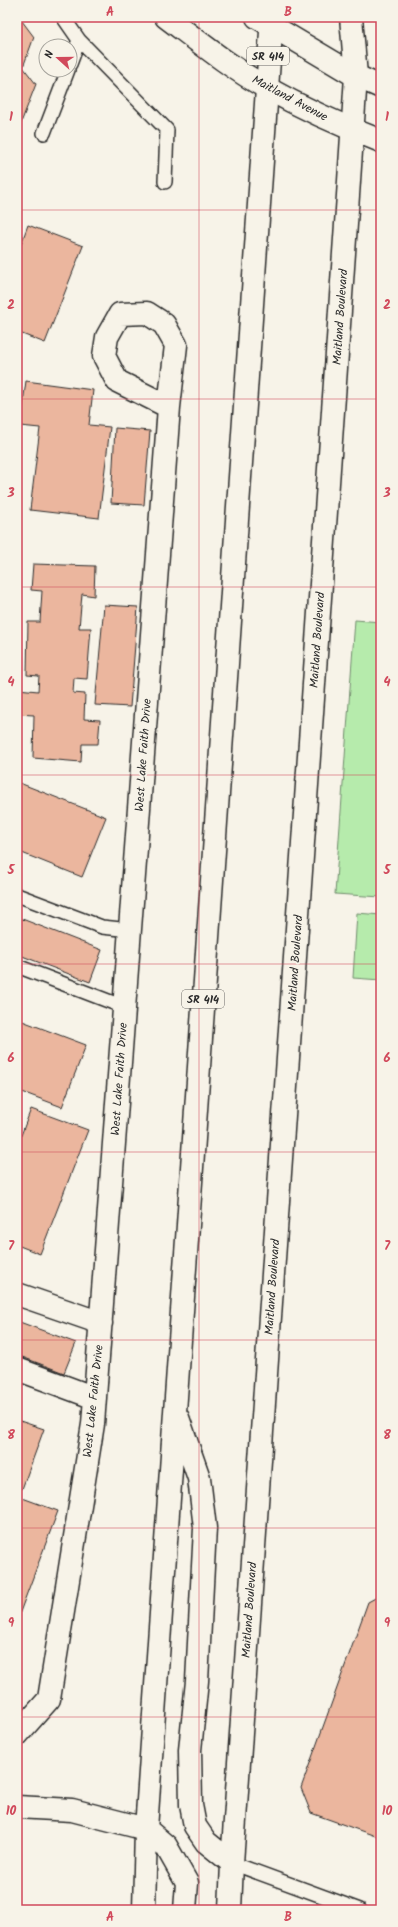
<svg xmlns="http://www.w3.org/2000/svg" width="398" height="1927" font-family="Kalam,sans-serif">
  <rect width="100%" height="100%" fill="#f7f3e8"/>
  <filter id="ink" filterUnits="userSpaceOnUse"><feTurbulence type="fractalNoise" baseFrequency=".025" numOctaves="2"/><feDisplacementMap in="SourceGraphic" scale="8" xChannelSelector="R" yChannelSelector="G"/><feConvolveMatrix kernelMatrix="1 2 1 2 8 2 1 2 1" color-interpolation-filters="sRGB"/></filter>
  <g filter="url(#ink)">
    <!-- green -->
    <path fill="#b6ebac" stroke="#708b6c" d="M355 620 381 622V897L335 894Z
      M357 913 381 915V980L353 978Z"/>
    <!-- building -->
    <path fill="#ebb69e" stroke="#2b2b2b" d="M17 17H19L34 37 23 67 36 84 17 133Z
      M28 225 83 246 45 343 17 332V255Z
      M26 381 93 390 89 425 110 427 99 518 30 510 40 428 20 426Z
      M115 428 150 431 144 505 111 503Z
      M33 564 95 566 94 596 82 594 79 628H91L87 679 74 678 73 693 85 694 84 719 100 720 98 744H82L81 762 33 758 34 715 17 714 18 689 38 691 39 676 27 675 28 622H40L42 591 31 590Z
      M104 605 138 607 130 707 95 705Z
      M17 782 106 817 82 877 17 851Z
      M17 917 102 950 90 982 17 954Z
      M17 1019 86 1045 62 1107 17 1090Z
      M31 1109 88 1130 40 1254 17 1245V1146Z
      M17 1321 76 1343 64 1373 17 1355Z
      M17 1420 44 1429 22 1489 17 1487Z
      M17 1496 58 1511 17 1620Z
      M381 1595V1838L311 1813 301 1788 368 1602Z"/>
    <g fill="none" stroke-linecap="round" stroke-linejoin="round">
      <defs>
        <path id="lane" d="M63 17 79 40 70 64
          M79 40 167 130 165 182
          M44 133 68 70
          M17 895 102 927 130 930
          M17 966 124 1007
          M232 1863 360 1910"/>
        <path id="street" d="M17 1294 101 1323
          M17 1369 95 1398
          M17 1735 49 1699 93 1424 169 407 176 345 164 324 147 313 120 314 107 337 104 356 117 381 169 407
          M17 1807 72 1810 146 1829"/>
        <path id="secondary" d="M166 17C198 41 230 67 265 87 302 108 342 126 381 141
          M257 17 356 76 381 87"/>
        <path id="primary" d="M178 1418 199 1478 205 1528 197 1681 190 1750 191 1805 195 1826 206 1842 232 1863
          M146 1829 166 1846 187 1883 185 1910
          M144 1910 146 1829 272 17
          M230 1910 232 1863 349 181 356 76 351 17"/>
      </defs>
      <!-- lane casing -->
      <use href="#lane" stroke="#2b2b2b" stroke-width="16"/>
      <!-- street casing -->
      <use href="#street" stroke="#2b2b2b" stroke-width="25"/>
      <!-- secondary casing -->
      <use href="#secondary" stroke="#2b2b2b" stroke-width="25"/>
      <!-- primary casing -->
      <use href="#primary" stroke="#2b2b2b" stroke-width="25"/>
      <!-- lane -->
      <use href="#lane" stroke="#f7f3e8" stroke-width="13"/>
      <!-- street -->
      <use href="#street" stroke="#f7f3e8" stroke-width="22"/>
      <!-- secondary -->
      <use href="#secondary" stroke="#f7f3e8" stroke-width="22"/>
      <!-- primary -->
      <use href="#primary" stroke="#f7f3e8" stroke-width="22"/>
    </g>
  </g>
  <!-- grid -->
  <path fill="none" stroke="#d1495b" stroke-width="1" stroke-opacity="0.55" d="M199 17V1910M17 210H381M17 399H381M17 587H381M17 775H381M17 964H381M17 1152H381M17 1340H381M17 1528H381M17 1717H381"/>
  <g text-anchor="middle" stroke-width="3.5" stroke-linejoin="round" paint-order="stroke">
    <!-- shield labels -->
    <g fill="#f7f3e8" stroke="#686764" stroke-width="1">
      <rect x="247" y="47" width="42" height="18" rx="3"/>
      <rect x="182" y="990" width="42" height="18" rx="3"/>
    </g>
    <g font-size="11" font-weight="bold" fill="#2b2b2b">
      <text x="268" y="60">SR 414</text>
      <text x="203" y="1003">SR 414</text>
    </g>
    <!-- street labels -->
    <g font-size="12" fill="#2b2b2b" stroke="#f7f3e8">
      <text transform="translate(290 98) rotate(28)" y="4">Maitland Avenue</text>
      <text transform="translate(340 317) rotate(-86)" y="4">Maitland Boulevard</text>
      <text transform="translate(317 640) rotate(-86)" y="4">Maitland Boulevard</text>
      <text transform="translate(143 755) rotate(-86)" y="4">West Lake Faith Drive</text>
      <text transform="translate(295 963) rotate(-86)" y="4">Maitland Boulevard</text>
      <text transform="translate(119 1079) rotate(-86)" y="4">West Lake Faith Drive</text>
      <text transform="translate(272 1287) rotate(-86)" y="4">Maitland Boulevard</text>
      <text transform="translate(93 1401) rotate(-84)" y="4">West Lake Faith Drive</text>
      <text transform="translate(249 1610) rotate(-86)" y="4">Maitland Boulevard</text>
    </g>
  </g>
  <!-- margin -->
  <rect width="398" height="1927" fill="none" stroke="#f7f3e8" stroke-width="44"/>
  <!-- north arrow -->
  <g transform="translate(58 58) rotate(291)"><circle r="19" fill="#f7f3e8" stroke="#a5a39c"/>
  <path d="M0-3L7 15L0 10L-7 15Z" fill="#d1495b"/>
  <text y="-6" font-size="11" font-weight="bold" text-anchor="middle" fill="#2b2b2b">N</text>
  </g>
  <rect x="22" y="22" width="354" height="1883" fill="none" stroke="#d1495b" stroke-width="1.5"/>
  <g font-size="13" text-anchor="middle" font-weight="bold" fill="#d1495b">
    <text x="110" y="16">A</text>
    <text x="288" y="16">B</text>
    <text x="11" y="121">1</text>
    <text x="387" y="121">1</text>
    <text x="11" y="309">2</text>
    <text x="387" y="309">2</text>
    <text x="11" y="497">3</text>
    <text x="387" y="497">3</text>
    <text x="11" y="686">4</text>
    <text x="387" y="686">4</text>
    <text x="11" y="874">5</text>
    <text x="387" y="874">5</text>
    <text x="11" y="1062">6</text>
    <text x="387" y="1062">6</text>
    <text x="11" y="1250">7</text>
    <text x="387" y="1250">7</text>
    <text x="11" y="1439">8</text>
    <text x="387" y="1439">8</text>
    <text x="11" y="1627">9</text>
    <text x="387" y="1627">9</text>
    <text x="11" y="1815">10</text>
    <text x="387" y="1815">10</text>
    <text x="110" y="1921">A</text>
    <text x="288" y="1921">B</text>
  </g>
</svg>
